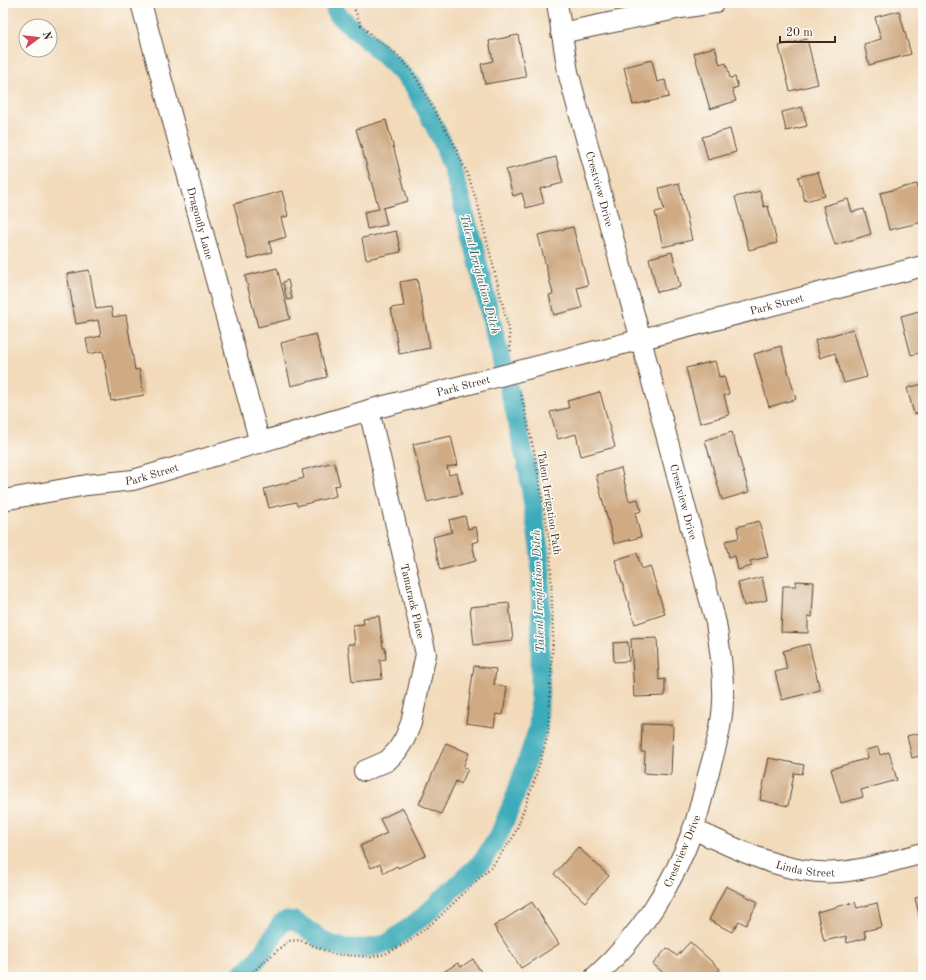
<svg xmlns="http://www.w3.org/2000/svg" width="926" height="980" font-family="'Old Standard TT',serif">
  <rect width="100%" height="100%" fill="#fdfcf7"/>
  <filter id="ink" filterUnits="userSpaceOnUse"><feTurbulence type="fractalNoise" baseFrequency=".025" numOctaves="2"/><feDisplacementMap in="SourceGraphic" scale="8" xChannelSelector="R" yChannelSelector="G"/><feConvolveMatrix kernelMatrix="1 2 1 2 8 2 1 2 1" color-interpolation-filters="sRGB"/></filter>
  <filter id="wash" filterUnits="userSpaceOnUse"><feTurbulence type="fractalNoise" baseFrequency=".012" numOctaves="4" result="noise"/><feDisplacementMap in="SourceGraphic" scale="16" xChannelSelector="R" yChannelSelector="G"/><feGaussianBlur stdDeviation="0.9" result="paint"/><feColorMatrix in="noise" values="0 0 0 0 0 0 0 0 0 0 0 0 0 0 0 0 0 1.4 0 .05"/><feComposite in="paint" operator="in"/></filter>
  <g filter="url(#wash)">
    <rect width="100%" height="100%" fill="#f2daba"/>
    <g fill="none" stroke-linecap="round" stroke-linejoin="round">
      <!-- canal -->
      <path stroke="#3dacba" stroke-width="19" d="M238 977C258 964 269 942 281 923L287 920 295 921 324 941 336 946 347 948H368L388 943 424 916 483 860 499 835 514 799 538 728 540 686 541 573 539 548 528 472 515 413 495 336 474 246 452 168 442 141 413 85 390 61 336 13 334 3"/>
    </g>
    <g id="blocks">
      <!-- building -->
      <path fill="#cfaa83" d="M899 11 911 54 869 65 864 44 881 39 875 17Z
        M518 35 526 77 485 84 481 64 493 61 489 41Z
        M807 39 818 84 790 91 779 46Z
        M715 47 720 65 726 63 730 78 735 77 738 87 732 89 736 101 710 109 694 53Z
        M652 60 657 82 665 80 669 97 633 105 624 67Z
        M802 107 807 126 786 131 782 112Z
        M386 120 408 201 383 208 387 225 367 229 364 212 379 209 356 129Z
        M730 129 736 152 708 160 702 137Z
        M556 157 563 183 540 189 544 203 526 208 522 193 513 196 506 170Z
        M818 172 825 196 805 201 798 177Z
        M679 183 692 240 663 247 655 212 664 210 659 188Z
        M917 184 923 211V222L889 230 880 193Z
        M282 191 288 216 281 218 286 237 269 242 272 252 248 259 234 204Z
        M760 191 764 207 768 206 777 243 749 250 735 197Z
        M848 199 852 212 864 209 871 234 835 245 823 206Z
        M573 227 588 285 577 288 582 308 554 315 549 295 553 294 538 235Z
        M396 231 401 252 366 259 362 238Z
        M672 252 680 287 657 292 649 258Z
        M277 268 290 319 258 327 245 276Z
        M89 270 96 309 111 307 113 317 126 315 135 370 139 369 144 395 111 401 103 351 89 354 86 339 101 336 98 320 76 324 67 274Z
        M417 279 430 348 399 354 391 308 404 306 400 282Z
        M288 280 292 299 287 300 283 282Z
        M923 310V352L911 355 901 316Z
        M853 329 867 377 844 383 835 353 820 358 815 340Z
        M316 334 327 377 291 386 281 343Z
        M781 346 796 399 769 407 754 354Z
        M715 361 719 377 724 376 729 394 724 395 729 415 700 423 686 368Z
        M923 384V423H922L920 413 914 414 907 388Z
        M600 392 615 447 581 456 576 434 558 439 550 412 569 408 567 401Z
        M732 432 749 492 722 500 705 440Z
        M451 436 458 465 447 467 449 475 457 473 462 494 427 502 413 444Z
        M334 462 340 485 334 486 336 496 297 506 296 502 269 508 264 489 304 478 302 470Z
        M621 468 629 501 638 499 641 511 635 513 641 537 614 544 596 475Z
        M465 516 468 529 476 527 479 541 472 543 476 561 440 570 433 537 452 532 449 520Z
        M759 521 768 557 750 561 752 566 738 570 735 556 729 557 725 541 739 538 737 527Z
        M637 553 642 569 650 566 665 614 635 624 615 560Z
        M762 577 767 600 744 606 738 583Z
        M796 581 814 582 812 617 808 616V633L781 632 783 586H796Z
        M509 603 513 641 474 645 470 607Z
        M379 616 383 648H385L386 659 380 660 382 679 352 682 348 644H355L353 625 364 624 363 618Z
        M657 638 659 680 665 679V696L634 697 631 639Z
        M628 642 629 661 614 662 613 643Z
        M809 644 820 690 782 700 775 672 787 669 783 651Z
        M474 666 496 669 494 685 507 687 503 715 496 714 494 727 466 723Z
        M642 724 673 725 671 775 644 773 645 752H641Z
        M923 732V755L912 758 907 736Z
        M446 743 469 753 463 767 468 769 461 784 456 781 441 814 419 804Z
        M878 747 880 755 889 752 897 780 861 790 863 797 841 803 831 769 868 758 866 750Z
        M769 758 804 765 802 774 794 773 788 806 760 800Z
        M403 808 426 855 398 868 397 866 384 873 380 864 371 868 360 846 387 833 380 819Z
        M578 847 609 876 585 902 554 874Z
        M726 886 758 902 746 925 739 921 732 932 709 920Z
        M923 896V927H922L915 898Z
        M532 902 559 944 521 968 494 926Z
        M855 902 857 908 877 903 882 927 864 931 866 938 847 943 846 936 824 941 817 912Z
        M690 942 720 969 713 977H668L653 964 667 948 677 956Z
        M473 959 484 977H435L458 963 461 967Z"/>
    </g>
  </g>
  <g filter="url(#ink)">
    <use href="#blocks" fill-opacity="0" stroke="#564435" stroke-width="1"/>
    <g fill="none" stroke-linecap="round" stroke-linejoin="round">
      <defs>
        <g id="minor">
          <path id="s1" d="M141 3 260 443"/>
          <path id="s2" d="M557 3 568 72 641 340 716 623C720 649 724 675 723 702 722 728 714 753 707 779 703 795 699 812 693 829 674 884 638 938 595 977"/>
          <path d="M561 33 681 8 714 3"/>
          <path id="s3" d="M3 500 87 485 133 480 369 410 923 266"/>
          <path d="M364 771 387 761 397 751 405 738 411 723 426 654 369 410"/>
          <path id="s4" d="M693 829C739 850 788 876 839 872 867 870 896 860 923 853"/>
        </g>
      </defs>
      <!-- minor casing -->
      <use href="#minor" stroke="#564435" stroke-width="22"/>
      <!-- path -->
      <path stroke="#564435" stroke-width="2.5" stroke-dasharray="1 3" stroke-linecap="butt" d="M357 3 354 8 361 25 373 37 395 53 412 71 437 115 453 142 469 178 478 205 509 330 511 354
        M247 977 288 941 300 940 333 954 371 957 385 954 408 942 436 920 493 865 514 836 534 782 548 735 553 635 550 544 535 456 520 389"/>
      <!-- minor -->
      <use href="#minor" stroke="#fff" stroke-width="20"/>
    </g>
  </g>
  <g text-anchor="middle" stroke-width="3" stroke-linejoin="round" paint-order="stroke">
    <!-- street labels -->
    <g font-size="11" fill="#3b2a1e" stroke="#fdfcf7">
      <text dy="4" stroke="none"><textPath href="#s2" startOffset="191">Crestview Drive</textPath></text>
      <text dy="4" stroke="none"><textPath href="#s1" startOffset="228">Dragonfly Lane</textPath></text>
      <text dy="4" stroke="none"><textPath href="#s3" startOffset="799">Park Street</textPath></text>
      <text dy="4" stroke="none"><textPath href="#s3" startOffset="475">Park Street</textPath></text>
      <text dy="4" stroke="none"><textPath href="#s3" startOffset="151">Park Street</textPath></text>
      <text dy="4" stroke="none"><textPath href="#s2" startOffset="515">Crestview Drive</textPath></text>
      <text transform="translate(550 503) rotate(81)" y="4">Talent Irrigation Path</text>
      <text transform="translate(413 601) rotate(77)" y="4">Tamarack Place</text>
      <text transform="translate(682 851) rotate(-67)" y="4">Crestview Drive</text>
      <text dy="4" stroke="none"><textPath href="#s4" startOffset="120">Linda Street</textPath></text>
    </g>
    <!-- water labels -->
    <g font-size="12" font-style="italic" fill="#3c5e5c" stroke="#fdfcf7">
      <text transform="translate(480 274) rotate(75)" y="4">Talent Irrigtation Ditch</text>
      <text transform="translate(538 591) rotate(-92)" y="4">Talent Irrigtation Ditch</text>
    </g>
  </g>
  <!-- margin -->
  <rect width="926" height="980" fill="none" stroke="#fdfcf7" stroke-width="16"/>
  <!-- north arrow -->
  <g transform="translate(38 38) rotate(75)"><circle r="19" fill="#fdfcf7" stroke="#afa8a0"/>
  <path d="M0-3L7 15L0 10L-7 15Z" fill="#d1495b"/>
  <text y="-6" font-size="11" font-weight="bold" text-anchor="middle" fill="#3b2a1e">N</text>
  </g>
  <!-- scale -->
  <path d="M780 36v6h55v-6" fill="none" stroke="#3b2a1e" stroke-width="2"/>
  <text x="786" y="36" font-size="12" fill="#3b2a1e" stroke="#fdfcf7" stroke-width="3" paint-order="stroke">20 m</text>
</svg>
